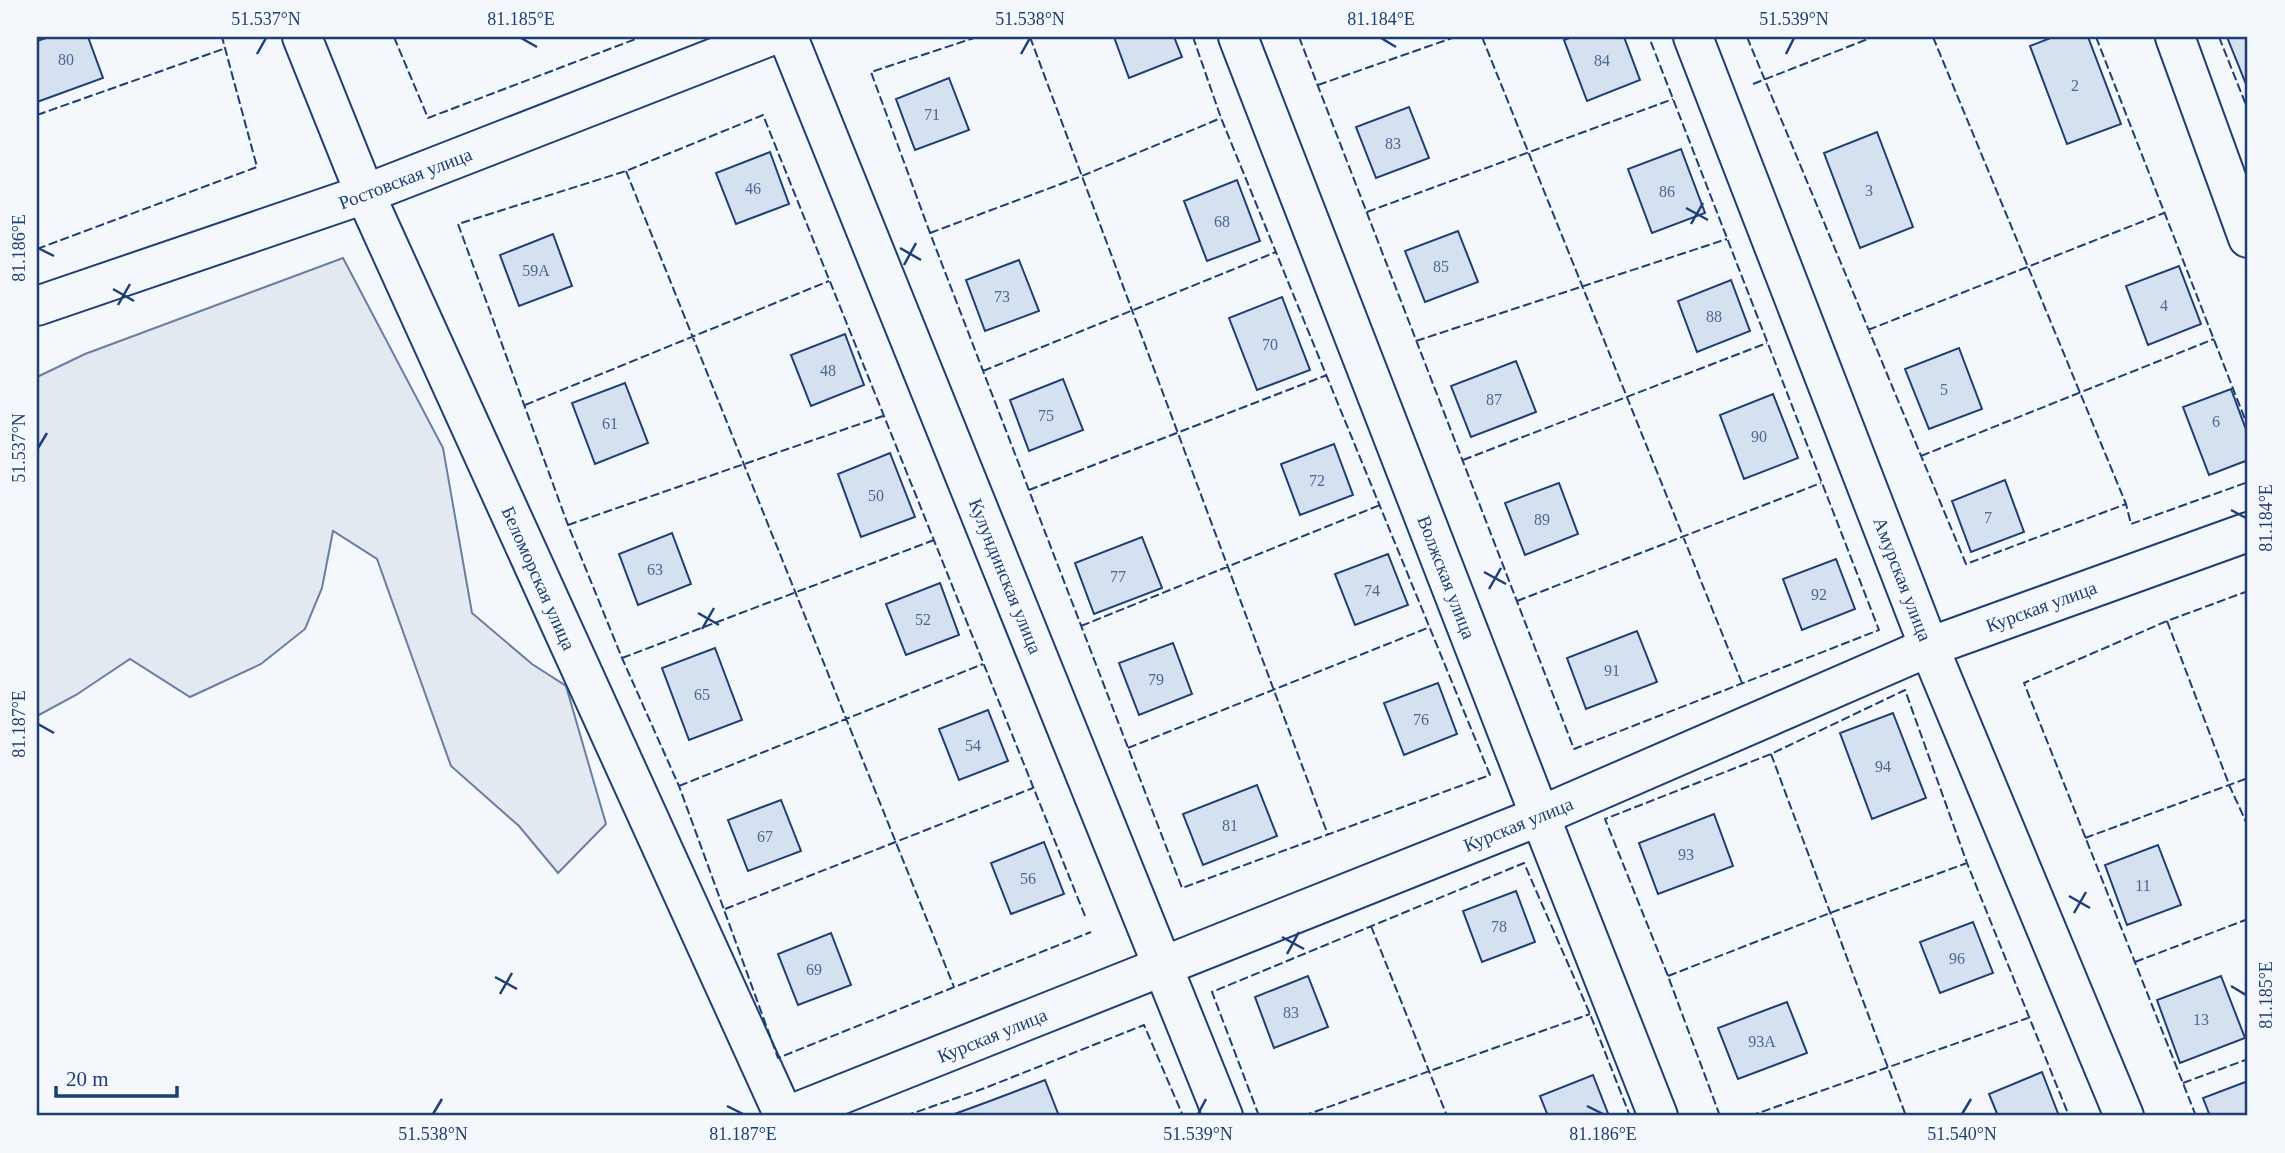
<svg xmlns="http://www.w3.org/2000/svg" width="2285" height="1153" font-family="'Times New Roman',serif">
  <rect width="100%" height="100%" fill="#f4f7fb"/>
  <!-- green -->
  <path fill="#e3e9f0" stroke="#687fa3" stroke-width="2" d="M343 258 443 448 472 613 532 664 566 686 606 824 558 873 519 826 451 766 377 559 333 531 322 588 305 629 261 664 190 697 130 659 76 695 37 716V377L85 354Z"/>
  <!-- building -->
  <path fill="#d5e0f0" stroke="#1d3f73" stroke-width="2" d="M49 37H88L103 78 37 102V41Z
    M1114 37H1174L1182 57 1129 78Z
    M1572 37H1624L1640 80 1587 101 1564 40Z
    M2053 37H2088L2121 124 2067 144 2030 46Z
    M2227 37H2248V83L2246 84Z
    M949 78 969 130 915 150 896 99Z
    M1409 107 1429 158 1376 178 1356 127Z
    M1877 132 1913 227 1860 248 1824 153Z
    M1681 149 1705 213 1652 233 1628 169Z
    M770 152 789 204 736 224 716 173Z
    M1237 180 1260 241 1207 261 1184 201Z
    M1458 231 1478 282 1425 302 1405 251Z
    M553 234 572 286 519 306 500 255Z
    M1019 260 1039 311 985 331 966 280Z
    M2179 266 2201 324 2148 345 2126 286Z
    M1731 280 1750 331 1697 352 1678 301Z
    M1282 297 1310 370 1257 390 1229 318Z
    M845 334 864 385 811 406 791 355Z
    M1959 348 1982 409 1929 429 1905 369Z
    M1516 361 1536 412 1471 437 1451 386Z
    M1063 379 1083 430 1029 451 1010 400Z
    M625 383 648 443 595 464 572 403Z
    M2231 389 2248 435V460L2209 475 2183 407Z
    M1773 394 1798 458 1744 479 1720 415Z
    M1334 444 1353 495 1300 515 1281 464Z
    M890 453 915 517 861 537 838 474Z
    M2005 480 2024 532 1971 552 1952 501Z
    M1559 483 1578 534 1525 555 1505 503Z
    M672 533 691 584 638 605 619 554Z
    M1142 537 1162 588 1094 614 1075 563Z
    M1388 554 1408 605 1355 625 1335 574Z
    M1836 559 1855 609 1802 630 1783 579Z
    M940 583 959 635 906 655 886 604Z
    M1637 631 1657 682 1586 709 1567 658Z
    M1173 643 1192 694 1139 715 1119 663Z
    M715 648 742 720 689 740 662 668Z
    M1438 683 1457 734 1404 755 1384 703Z
    M988 710 1008 761 959 780 939 729Z
    M1893 713 1926 798 1872 819 1840 733Z
    M1257 785 1277 836 1203 865 1183 814Z
    M781 800 801 851 748 871 728 820Z
    M1714 814 1733 866 1658 894 1639 843Z
    M1044 842 1064 894 1011 914 991 863Z
    M2158 845 2181 905 2127 925 2105 865Z
    M1516 891 1535 942 1482 962 1463 911Z
    M1973 922 1993 973 1940 993 1920 942Z
    M831 933 851 985 798 1005 778 954Z
    M1308 976 1328 1027 1274 1048 1255 997Z
    M2221 976 2245 1038 2180 1063 2157 1000Z
    M1787 1002 1807 1053 1738 1079 1718 1028Z
    M2042 1072 2059 1116H1998L1989 1094Z
    M1593 1075 1609 1116H1548L1540 1096Z
    M1045 1080 1059 1116H949L990 1101Z
    M2248 1081V1116H2210L2203 1098Z"/>
  <g fill="none" stroke-linecap="round" stroke-linejoin="round">
    <defs>
      <path id="minor" d="M302 37 365 194 784 1116
        M788 37 1223 1116
        M1238 37 1540 816 1658 1116
        M1693 37 1929 647 2124 1116
        M2175 37 2248 238
        M37 306 365 194 768 37
        M787 1116 1540 816 1929 647 2248 532"/>
    </defs>
    <!-- minor casing -->
    <use href="#minor" stroke="#1d3f73" stroke-width="42"/>
    <!-- minor -->
    <use href="#minor" stroke="#f4f7fb" stroke-width="38"/>
    <!-- fence -->
    <path stroke="#1d3f73" stroke-width="2" stroke-dasharray="9 3.5" stroke-linecap="butt" d="M394 37 428 118 641 37
      M977 37 871 72 930 233 1182 888 1490 775 1221 118 1193 37
      M1030 37 1328 835
      M1299 37 1574 749 1879 630 1649 37
      M1482 37 1742 683
      M1747 37 1966 564 2126 504 2131 524 2248 482
      M1933 37 2126 504
      M2096 37 2248 427
      M2219 37 2248 110
      M1753 84 1873 37
      M1318 85 1455 37
      M37 115 226 48
      M626 171 954 987
      M1367 212 1673 99
      M930 233 1082 176 1221 118
      M37 249 257 167 222 37
      M1868 330 2164 213
      M1416 341 1727 239
      M983 371 1276 252
      M525 405 829 281
      M1921 456 2214 339
      M1463 460 1767 343
      M1029 490 1327 375
      M568 525 883 416
      M1517 601 1821 483
      M2167 621 2230 787 2248 826
      M1081 626 1380 505
      M622 658 934 540
      M1128 748 1430 627
      M1771 754 1906 1116
      M679 786 983 664
      M2085 838 2248 778
      M725 909 1033 788
      M1085 916 763 115 626 171 458 224 568 525 622 658 679 786 778 1058 1091 932
      M1371 926 1447 1116
      M2135 962 2248 919
      M1668 976 1830 913 1967 863
      M2183 1083 2248 1059
      M905 1116 985 1088 1144 1025 1183 1116
      M1259 1116 1212 992 1524 863 1590 1014 1630 1116
      M1303 1116 1590 1014
      M1720 1116 1668 976 1605 819 1771 754 1905 690 1967 863 2069 1116
      M1750 1116 2028 1018
      M2196 1116 2024 683 2167 621 2248 591"/>
  </g>
  <!-- ticks -->
  <path fill="none" stroke="#1d3f73" stroke-width="2.5" d="M521 38 537 47M1381 38 1396 47M257 54 266 38M1021 54 1030 38M1786 54 1794 38M1686 208 1708 220M1691 224 1703 203M38 248 54 256M900 248 921 260M904 265 916 243M113 289 134 301M118 305 130 284M38 448 47 433M2231 510 2246 518M1484 572 1506 584M1489 589 1501 568M698 613 719 625M702 629 714 608M38 724 54 733M2069 896 2090 908M2074 913 2086 892M1282 937 1304 949M1287 954 1299 932M495 977 517 989M2231 986 2246 995M500 994 512 973M727 1106 743 1114M1587 1106 1603 1114M433 1114 442 1099M1198 1114 1206 1099M1962 1114 1971 1099"/>
  <g text-anchor="middle" stroke-width="5" stroke-linejoin="round" paint-order="stroke">
    <!-- number labels -->
    <g font-size="16" fill="#4b6792">
      <text x="66" y="65">80</text>
      <text x="1602" y="66">84</text>
      <text x="2075" y="91">2</text>
      <text x="932" y="120">71</text>
      <text x="1393" y="149">83</text>
      <text x="753" y="194">46</text>
      <text x="1869" y="196">3</text>
      <text x="1667" y="197">86</text>
      <text x="1222" y="227">68</text>
      <text x="1441" y="272">85</text>
      <text x="536" y="276">59А</text>
      <text x="1002" y="302">73</text>
      <text x="2164" y="311">4</text>
      <text x="1714" y="322">88</text>
      <text x="1270" y="350">70</text>
      <text x="828" y="376">48</text>
      <text x="1944" y="395">5</text>
      <text x="1494" y="405">87</text>
      <text x="1046" y="421">75</text>
      <text x="2216" y="427">6</text>
      <text x="610" y="429">61</text>
      <text x="1759" y="442">90</text>
      <text x="1317" y="486">72</text>
      <text x="876" y="501">50</text>
      <text x="1988" y="523">7</text>
      <text x="1542" y="525">89</text>
      <text x="655" y="575">63</text>
      <text x="1118" y="582">77</text>
      <text x="1372" y="596">74</text>
      <text x="1819" y="600">92</text>
      <text x="923" y="625">52</text>
      <text x="1612" y="676">91</text>
      <text x="1156" y="685">79</text>
      <text x="702" y="700">65</text>
      <text x="1421" y="725">76</text>
      <text x="973" y="751">54</text>
      <text x="1883" y="772">94</text>
      <text x="1230" y="831">81</text>
      <text x="765" y="842">67</text>
      <text x="1686" y="860">93</text>
      <text x="1028" y="884">56</text>
      <text x="2143" y="891">11</text>
      <text x="1499" y="932">78</text>
      <text x="1957" y="964">96</text>
      <text x="814" y="975">69</text>
      <text x="1291" y="1018">83</text>
      <text x="2201" y="1025">13</text>
      <text x="1762" y="1047">93А</text>
    </g>
    <!-- street labels -->
    <g font-size="19" fill="#1d3f73" stroke="#f4f7fb">
      <text transform="translate(405 178) rotate(-21)" y="7">Ростовская улица</text>
      <text transform="translate(1006 576) rotate(68)" y="7">Кулундинская улица</text>
      <text transform="translate(1447 577) rotate(69)" y="7">Волжская улица</text>
      <text transform="translate(539 578) rotate(66)" y="7">Беломорская улица</text>
      <text transform="translate(1903 579) rotate(69)" y="7">Амурская улица</text>
      <text transform="translate(2041 606) rotate(-20)" y="7">Курская улица</text>
      <text transform="translate(1518 824) rotate(-22)" y="7">Курская улица</text>
      <text transform="translate(992 1035) rotate(-22)" y="7">Курская улица</text>
    </g>
  </g>
  <!-- border -->
  <rect width="2285" height="1153" fill="none" stroke="#f4f7fb" stroke-width="77"/>
  <!-- scale -->
  <path d="M56 1086v10h121v-10" fill="none" stroke="#1d3f73" stroke-width="3.5"/>
  <text x="66" y="1086" font-size="21" fill="#1d3f73" stroke="#f4f7fb" stroke-width="5" paint-order="stroke">20 m</text>
  <rect x="38" y="38" width="2208" height="1076" fill="none" stroke="#1d3f73" stroke-width="2.5"/>
  <g font-size="18" text-anchor="middle" fill="#1d3f73">
    <text x="266" y="25">51.537°N</text>
    <text x="521" y="25">81.185°E</text>
    <text x="1030" y="25">51.538°N</text>
    <text x="1381" y="25">81.184°E</text>
    <text x="1794" y="25">51.539°N</text>
    <text transform="translate(19 248) rotate(-90)" y="6">81.186°E</text>
    <text transform="translate(19 448) rotate(-90)" y="6">51.537°N</text>
    <text transform="translate(2266 518) rotate(-90)" y="6">81.184°E</text>
    <text transform="translate(19 724) rotate(-90)" y="6">81.187°E</text>
    <text transform="translate(2266 995) rotate(-90)" y="6">81.185°E</text>
    <text x="433" y="1140">51.538°N</text>
    <text x="743" y="1140">81.187°E</text>
    <text x="1198" y="1140">51.539°N</text>
    <text x="1603" y="1140">81.186°E</text>
    <text x="1962" y="1140">51.540°N</text>
  </g>
</svg>
